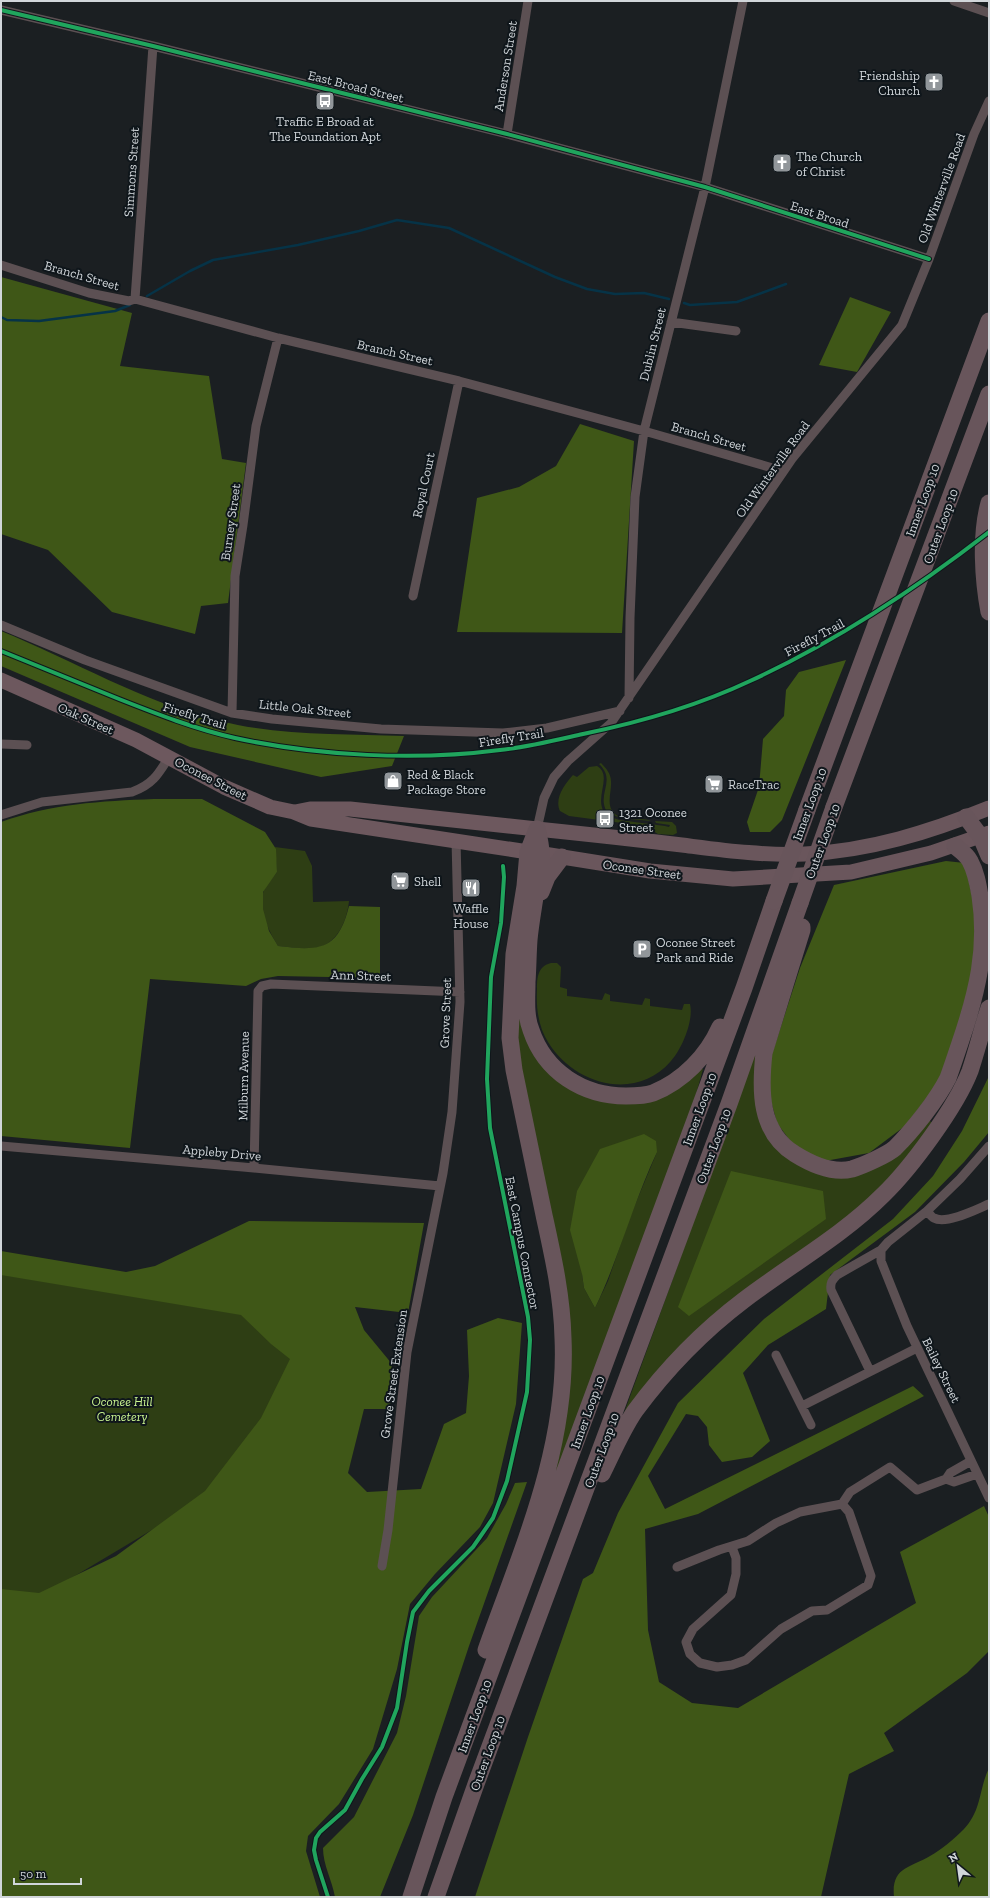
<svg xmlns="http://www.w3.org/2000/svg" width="990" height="1898" font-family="'Zilla Slab',serif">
  <rect width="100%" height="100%" fill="#1b1f22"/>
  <!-- green -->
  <path fill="#2e3e14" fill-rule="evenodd" d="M601 763C606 768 611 774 611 781 612 793 604 808 618 816 627 821 642 817 651 821L620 818 607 812C596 794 617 781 599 764Z
    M597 766C614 776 592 799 606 815L619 820 665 826 669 827 670 825 656 823 655 821 672 822 676 826 677 833 673 835 658 834 645 826 569 816 560 811C554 798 565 784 573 775L577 777 589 767Z
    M275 847 305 851 312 866 313 902 349 901C347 921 337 945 315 948 304 950 290 947 278 946 269 931 258 911 263 893 265 886 273 878 277 872Z
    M551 963H557L561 967 560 987 567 989V996L602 1000 605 993 610 995V1001L642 1005 645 998 650 999V1006L682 1010 684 1004H690C694 1020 682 1049 671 1061 636 1102 574 1085 548 1042 538 1026 536 1007 537 989 537 977 538 966 551 963Z
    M515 1010 545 1067 637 1102 700 1068 703 1069 695 1098 546 1507 570 1357 526 1114ZM657 1152 630 1217 608 1281 595 1308 584 1288 582 1274Z
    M761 1036 769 1137 852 1174 927 1119 934 1124 925 1136 866 1204 787 1262 623 1416Z
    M1 1268 278 1310 339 1418 33 1601 1 1599Z"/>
  <!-- forest -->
  <path fill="#3f5717" d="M1 277 132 313 120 366 209 376 222 459 246 463 228 603 201 606 195 634 112 612 48 550 1 534Z
    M850 297 891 312 857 372 819 365Z
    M580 424 634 441 622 633 457 632 477 498 519 487 556 466Z
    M1 631C72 660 145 703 220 721 279 736 344 734 404 736L392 766 321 777 190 747 1 666Z
    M846 660 782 820 770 832H750L747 822 759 787 763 739 784 716 786 690 799 672Z
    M154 799H202L265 832 276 849 277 872 263 892V909L269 931 278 946C319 951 338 951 349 906L380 907V978L278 976 261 979 246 986 150 979 130 1148 1 1136V822C51 804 101 801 154 799Z
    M946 861 965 863 974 906 976 938 968 998 938 1083 905 1126 869 1153 825 1161 794 1146 777 1123 768 1090 771 1057 800 968 834 885Z
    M989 1076V1132L964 1162 915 1212 830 1275 826 1309 768 1345 743 1373 770 1441 752 1457 722 1462 709 1445 707 1427 698 1416 686 1414 648 1476 665 1509 913 1386 924 1396 698 1514 645 1529 648 1630 659 1682 692 1703 738 1708 916 1603 900 1552 984 1506 989 1517V1651L967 1673 884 1733 894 1751 849 1774 821 1897H475L528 1737 583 1579 593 1573 618 1513 678 1403 764 1319 893 1219 933 1176 962 1131Z
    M644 1134 656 1141 657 1152C633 1203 619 1258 595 1308L584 1288 582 1274 570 1230 577 1191 600 1149Z
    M731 1171 823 1191 826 1219 689 1316 678 1307Z
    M249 1221 424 1223 408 1313 355 1307 364 1330 392 1364 390 1409H364L348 1473 367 1492 421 1489 444 1424 466 1413 469 1376 467 1330 498 1318 522 1323 516 1404 493 1503 480 1527 435 1574 410 1604 397 1669 373 1749 339 1804 308 1836 306 1851 320 1897H1V1589L39 1593 116 1556 205 1491 261 1418 290 1359 271 1344 241 1315 1 1275V1251L126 1272 155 1266Z
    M527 1482 469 1646 413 1815 380 1897H335C332 1880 323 1865 323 1848L354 1817 397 1733 406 1696 419 1616 432 1597 487 1538 506 1504 515 1483Z
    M989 1768V1897H894C891 1867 910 1868 930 1856 941 1850 955 1838 964 1829 982 1810 979 1788 989 1768Z"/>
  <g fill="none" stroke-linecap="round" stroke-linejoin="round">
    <!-- stream -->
    <path stroke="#063347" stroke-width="2.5" d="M147 296 190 271 213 260 298 245 359 231 397 220 449 228 555 277 587 289 615 294 644 293 669 299
      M684 303 690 305 737 302 786 284
      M1 317 7 320 39 321 115 311 130 305"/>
    <!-- minor -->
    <path stroke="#5c5053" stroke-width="9" d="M954 1 989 13
      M1 10 153 46 507 134 705 187 929 259
      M507 134 528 1
      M1 265 89 293 129 301 135 299 278 338 459 381 644 431 783 471
      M135 299 153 46
      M671 322 736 331
      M413 596 459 381
      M1 625 85 660 232 713 272 719 381 729 503 733 547 728 620 711
      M629 698 630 618 635 497 644 431 705 187 743 1
      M232 713 235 576 243 525 256 426 278 338
      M1 744 27 745
      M1 815 42 802 132 792C152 785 158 775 169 757
      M537 829 544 798 554 777 568 761 611 723 792 459 902 325 929 259 974 134 989 101
      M1 1146 243 1167 440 1186
      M254 1168 258 991 262 986 271 984 460 992
      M927 1211C929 1213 931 1217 934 1218 946 1225 977 1209 989 1204
      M881 1250V1261L907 1326 989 1498
      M776 1355 811 1425
      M870 1371 831 1290C830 1283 832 1280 837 1275L881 1250 888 1242 927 1211 960 1179 989 1146
      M802 1406 917 1348
      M946 1479 954 1482 977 1474
      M732 1547 736 1558V1574L731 1595 693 1629 686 1642 690 1654 700 1663 717 1667 732 1665 746 1660 781 1629 812 1611 827 1610 868 1585 871 1576 849 1512 842 1504 850 1492 890 1467 917 1490 946 1479 950 1473 971 1461
      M382 1566 388 1530 407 1352 443 1173 452 1112 460 1002 456 840
      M677 1567 719 1550 748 1541 776 1523 800 1512 842 1504"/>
    <!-- primary -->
    <path stroke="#6d585e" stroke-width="15" d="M1 680 136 740 224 787 270 807 294 812 311 819 528 852
      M295 812 310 809H350L537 829"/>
    <!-- trunk -->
    <path stroke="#6a565c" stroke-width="15" d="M537 829C585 834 633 839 682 845 722 850 764 856 805 854 869 851 930 832 989 808
      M531 852 650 871 733 879 851 872 931 853 989 833"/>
    <!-- motorway -->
    <path stroke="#68555b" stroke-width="17" d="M989 503C980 535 983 580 989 612
      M834 807 989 394
      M807 810 989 321
      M966 817 981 837 989 856
      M537 829C539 837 541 845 541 853 542 860 539 867 538 874 536 896 531 918 529 940 528 954 528 968 527 982 527 998 525 1015 531 1030 545 1072 583 1096 626 1096 634 1096 645 1096 653 1093 683 1081 707 1056 720 1027
      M541 892 547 877 562 857
      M802 927V930L764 1053C760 1090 759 1132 795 1154 811 1164 832 1174 852 1169 862 1166 887 1155 895 1148 913 1130 937 1100 948 1078 952 1067 956 1055 960 1043 977 993 988 949 980 896 978 884 976 872 970 861 967 855 960 850 955 846
      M602 1474C612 1454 622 1430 635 1411 666 1369 703 1331 744 1300 790 1265 842 1236 883 1195 911 1168 956 1107 970 1071 977 1050 982 1029 989 1008
      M486 1650C522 1549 568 1447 563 1338 562 1296 553 1256 544 1215 534 1167 524 1119 514 1070L510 1038 514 954 525 886 528 852 537 829
      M411 1897 444 1797 744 988 774 901
      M436 1897 476 1784 729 1104 800 903"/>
    <!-- motorway-bridge -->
    <path stroke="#68555b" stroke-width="17" d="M774 901 807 810
      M800 903 834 807"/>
    <defs>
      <path id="cycleway" d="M1 10 153 46 507 134 705 187 929 259
        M1 651C40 667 80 683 119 699 157 714 195 729 235 738 318 756 416 761 500 750 528 747 556 740 583 734 641 722 697 706 750 681 837 641 914 590 989 532
        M328 1897 316 1860 314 1850 316 1838 320 1832 345 1810 362 1779 382 1747 397 1708 407 1642 413 1612 429 1591 473 1547 482 1534 493 1518 507 1481 527 1392 530 1340 528 1317 490 1128 487 1079 491 977 501 923 504 877 503 866"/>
    </defs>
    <!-- cycleway casing -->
    <use href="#cycleway" stroke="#0f161b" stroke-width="6"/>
    <!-- cycleway -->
    <use href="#cycleway" stroke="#20a55d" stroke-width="4"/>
  </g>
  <!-- icons -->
  <defs>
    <symbol id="church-square" viewBox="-11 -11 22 22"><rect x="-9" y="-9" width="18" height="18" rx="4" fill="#91969a" stroke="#0f161b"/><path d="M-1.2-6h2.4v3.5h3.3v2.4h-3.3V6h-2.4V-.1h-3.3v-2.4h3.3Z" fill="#fff"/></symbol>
    <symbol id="bus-square" viewBox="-11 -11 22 22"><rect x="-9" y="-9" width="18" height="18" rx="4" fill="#91969a" stroke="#0f161b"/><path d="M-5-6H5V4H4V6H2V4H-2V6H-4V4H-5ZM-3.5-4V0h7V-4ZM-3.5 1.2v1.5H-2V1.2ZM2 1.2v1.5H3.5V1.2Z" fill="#fff"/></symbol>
    <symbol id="shop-square" viewBox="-11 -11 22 22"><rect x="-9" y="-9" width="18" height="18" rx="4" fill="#91969a" stroke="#0f161b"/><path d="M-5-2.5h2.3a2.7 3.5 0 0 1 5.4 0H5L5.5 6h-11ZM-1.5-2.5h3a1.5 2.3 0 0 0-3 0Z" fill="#fff"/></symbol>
    <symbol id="supermarket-square" viewBox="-11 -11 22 22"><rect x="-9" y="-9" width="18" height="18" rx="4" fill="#91969a" stroke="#0f161b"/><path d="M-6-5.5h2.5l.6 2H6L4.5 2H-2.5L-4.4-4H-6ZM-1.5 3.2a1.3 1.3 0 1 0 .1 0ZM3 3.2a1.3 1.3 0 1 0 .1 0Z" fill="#fff"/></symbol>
    <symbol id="restaurant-square" viewBox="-11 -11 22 22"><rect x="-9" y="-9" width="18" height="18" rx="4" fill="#91969a" stroke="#0f161b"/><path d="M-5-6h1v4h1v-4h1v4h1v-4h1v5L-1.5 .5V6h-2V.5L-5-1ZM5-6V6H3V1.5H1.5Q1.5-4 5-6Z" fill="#fff"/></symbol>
    <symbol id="parking-square" viewBox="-11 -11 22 22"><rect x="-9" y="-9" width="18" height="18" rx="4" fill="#91969a" stroke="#0f161b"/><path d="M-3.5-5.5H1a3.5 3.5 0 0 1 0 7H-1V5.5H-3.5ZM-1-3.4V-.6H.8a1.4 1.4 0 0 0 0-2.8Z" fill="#fff"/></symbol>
  </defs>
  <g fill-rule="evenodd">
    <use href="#church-square" x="923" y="71" width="22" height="22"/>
    <use href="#bus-square" x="314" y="90" width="22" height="22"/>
    <use href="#church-square" x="771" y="152" width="22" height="22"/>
    <use href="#shop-square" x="382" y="770" width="22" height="22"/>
    <use href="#supermarket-square" x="703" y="773" width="22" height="22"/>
    <use href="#bus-square" x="594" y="808" width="22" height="22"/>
    <use href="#supermarket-square" x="389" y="870" width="22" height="22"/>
    <use href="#restaurant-square" x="460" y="877" width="22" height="22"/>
    <use href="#parking-square" x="631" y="938" width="22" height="22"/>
  </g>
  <g text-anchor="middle" stroke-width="4" stroke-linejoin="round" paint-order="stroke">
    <!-- street labels -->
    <g font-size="13" fill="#d1d6da" stroke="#0f161b">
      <text transform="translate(505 66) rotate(-81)" y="5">Anderson Street</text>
      <text transform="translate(356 86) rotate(14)" y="5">East Broad Street</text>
      <text transform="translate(131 172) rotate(-86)" y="5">Simmons Street</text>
      <text transform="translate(941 188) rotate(-70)" y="5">Old Winterville Road</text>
      <text transform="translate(820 214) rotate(18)" y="5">East Broad</text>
      <text transform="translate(82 275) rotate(16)" y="5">Branch Street</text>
      <text transform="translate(652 344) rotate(-76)" y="5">Dublin Street</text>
      <text transform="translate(395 352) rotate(13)" y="5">Branch Street</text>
      <text transform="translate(709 436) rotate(16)" y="5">Branch Street</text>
      <text transform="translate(772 469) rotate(-54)" y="5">Old Winterville Road</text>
      <text transform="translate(423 485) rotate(-78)" y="5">Royal Court</text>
      <text transform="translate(922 500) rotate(-70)" y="5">Inner Loop 10</text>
      <text transform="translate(230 522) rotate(-82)" y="5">Burney Street</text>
      <text transform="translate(940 526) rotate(-70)" y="5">Outer Loop 10</text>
      <text transform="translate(814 637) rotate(-28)" y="5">Firefly Trail</text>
      <text transform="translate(305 708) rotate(6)" y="5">Little Oak Street</text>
      <text transform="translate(195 715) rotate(17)" y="5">Firefly Trail</text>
      <text transform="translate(86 718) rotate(24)" y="5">Oak Street</text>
      <text transform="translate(511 737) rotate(-9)" y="5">Firefly Trail</text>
      <text transform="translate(211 778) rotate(27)" y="5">Oconee Street</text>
      <text transform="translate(809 804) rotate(-70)" y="5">Inner Loop 10</text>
      <text transform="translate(822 841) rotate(-70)" y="5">Outer Loop 10</text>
      <text transform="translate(642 869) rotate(8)" y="5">Oconee Street</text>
      <text transform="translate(361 975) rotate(2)" y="5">Ann Street</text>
      <text transform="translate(445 1013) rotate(-88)" y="5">Grove Street</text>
      <text transform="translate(243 1076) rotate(-89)" y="5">Milburn Avenue</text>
      <text transform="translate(699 1109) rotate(-70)" y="5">Inner Loop 10</text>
      <text transform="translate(713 1146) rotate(-70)" y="5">Outer Loop 10</text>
      <text transform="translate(222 1152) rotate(5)" y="5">Appleby Drive</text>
      <text transform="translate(523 1243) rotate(79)" y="5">East Campus Connector</text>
      <text transform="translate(942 1370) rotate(64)" y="5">Bailey Street</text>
      <text transform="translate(393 1374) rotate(-82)" y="5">Grove Street Extension</text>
      <text transform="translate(587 1412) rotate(-70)" y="5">Inner Loop 10</text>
      <text transform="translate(601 1450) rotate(-70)" y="5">Outer Loop 10</text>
      <text transform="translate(474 1716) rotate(-70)" y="5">Inner Loop 10</text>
      <text transform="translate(487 1753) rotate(-70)" y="5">Outer Loop 10</text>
    </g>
    <!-- poi labels -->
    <g font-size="13" fill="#d1d6da" stroke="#0f161b" text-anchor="start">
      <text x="920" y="80" text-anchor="end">Friendship<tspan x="920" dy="15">Church</tspan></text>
      <text x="325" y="126" text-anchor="middle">Traffic E Broad at<tspan x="325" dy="15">The Foundation Apt</tspan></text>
      <text x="796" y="161">The Church<tspan x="796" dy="15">of Christ</tspan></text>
      <text x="407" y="779">Red &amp; Black<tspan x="407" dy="15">Package Store</tspan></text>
      <text x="728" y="789">RaceTrac</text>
      <text x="619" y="817">1321 Oconee<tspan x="619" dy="15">Street</tspan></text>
      <text x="414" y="886">Shell</text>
      <text x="471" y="913" text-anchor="middle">Waffle<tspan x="471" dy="15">House</tspan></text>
      <text x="656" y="947">Oconee Street<tspan x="656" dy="15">Park and Ride</tspan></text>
    </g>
    <!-- park labels -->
    <g font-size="13" font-style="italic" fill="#caf490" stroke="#0f161b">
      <text x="122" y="1406">Oconee Hill<tspan x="122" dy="15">Cemetery</tspan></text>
    </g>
  </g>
  <!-- border -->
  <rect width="990" height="1898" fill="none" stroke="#d1d6da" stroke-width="4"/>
  <!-- north arrow -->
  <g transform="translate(958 1866) rotate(331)" stroke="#0f161b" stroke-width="3" paint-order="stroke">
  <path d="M0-3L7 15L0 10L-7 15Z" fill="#d1d6da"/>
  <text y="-6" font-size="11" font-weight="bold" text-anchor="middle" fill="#d1d6da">N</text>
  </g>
  <!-- scale -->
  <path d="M14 1878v6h67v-6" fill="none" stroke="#d1d6da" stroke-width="2"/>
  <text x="20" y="1878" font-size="12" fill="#d1d6da" stroke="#0f161b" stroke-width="3" paint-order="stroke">50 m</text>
</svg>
